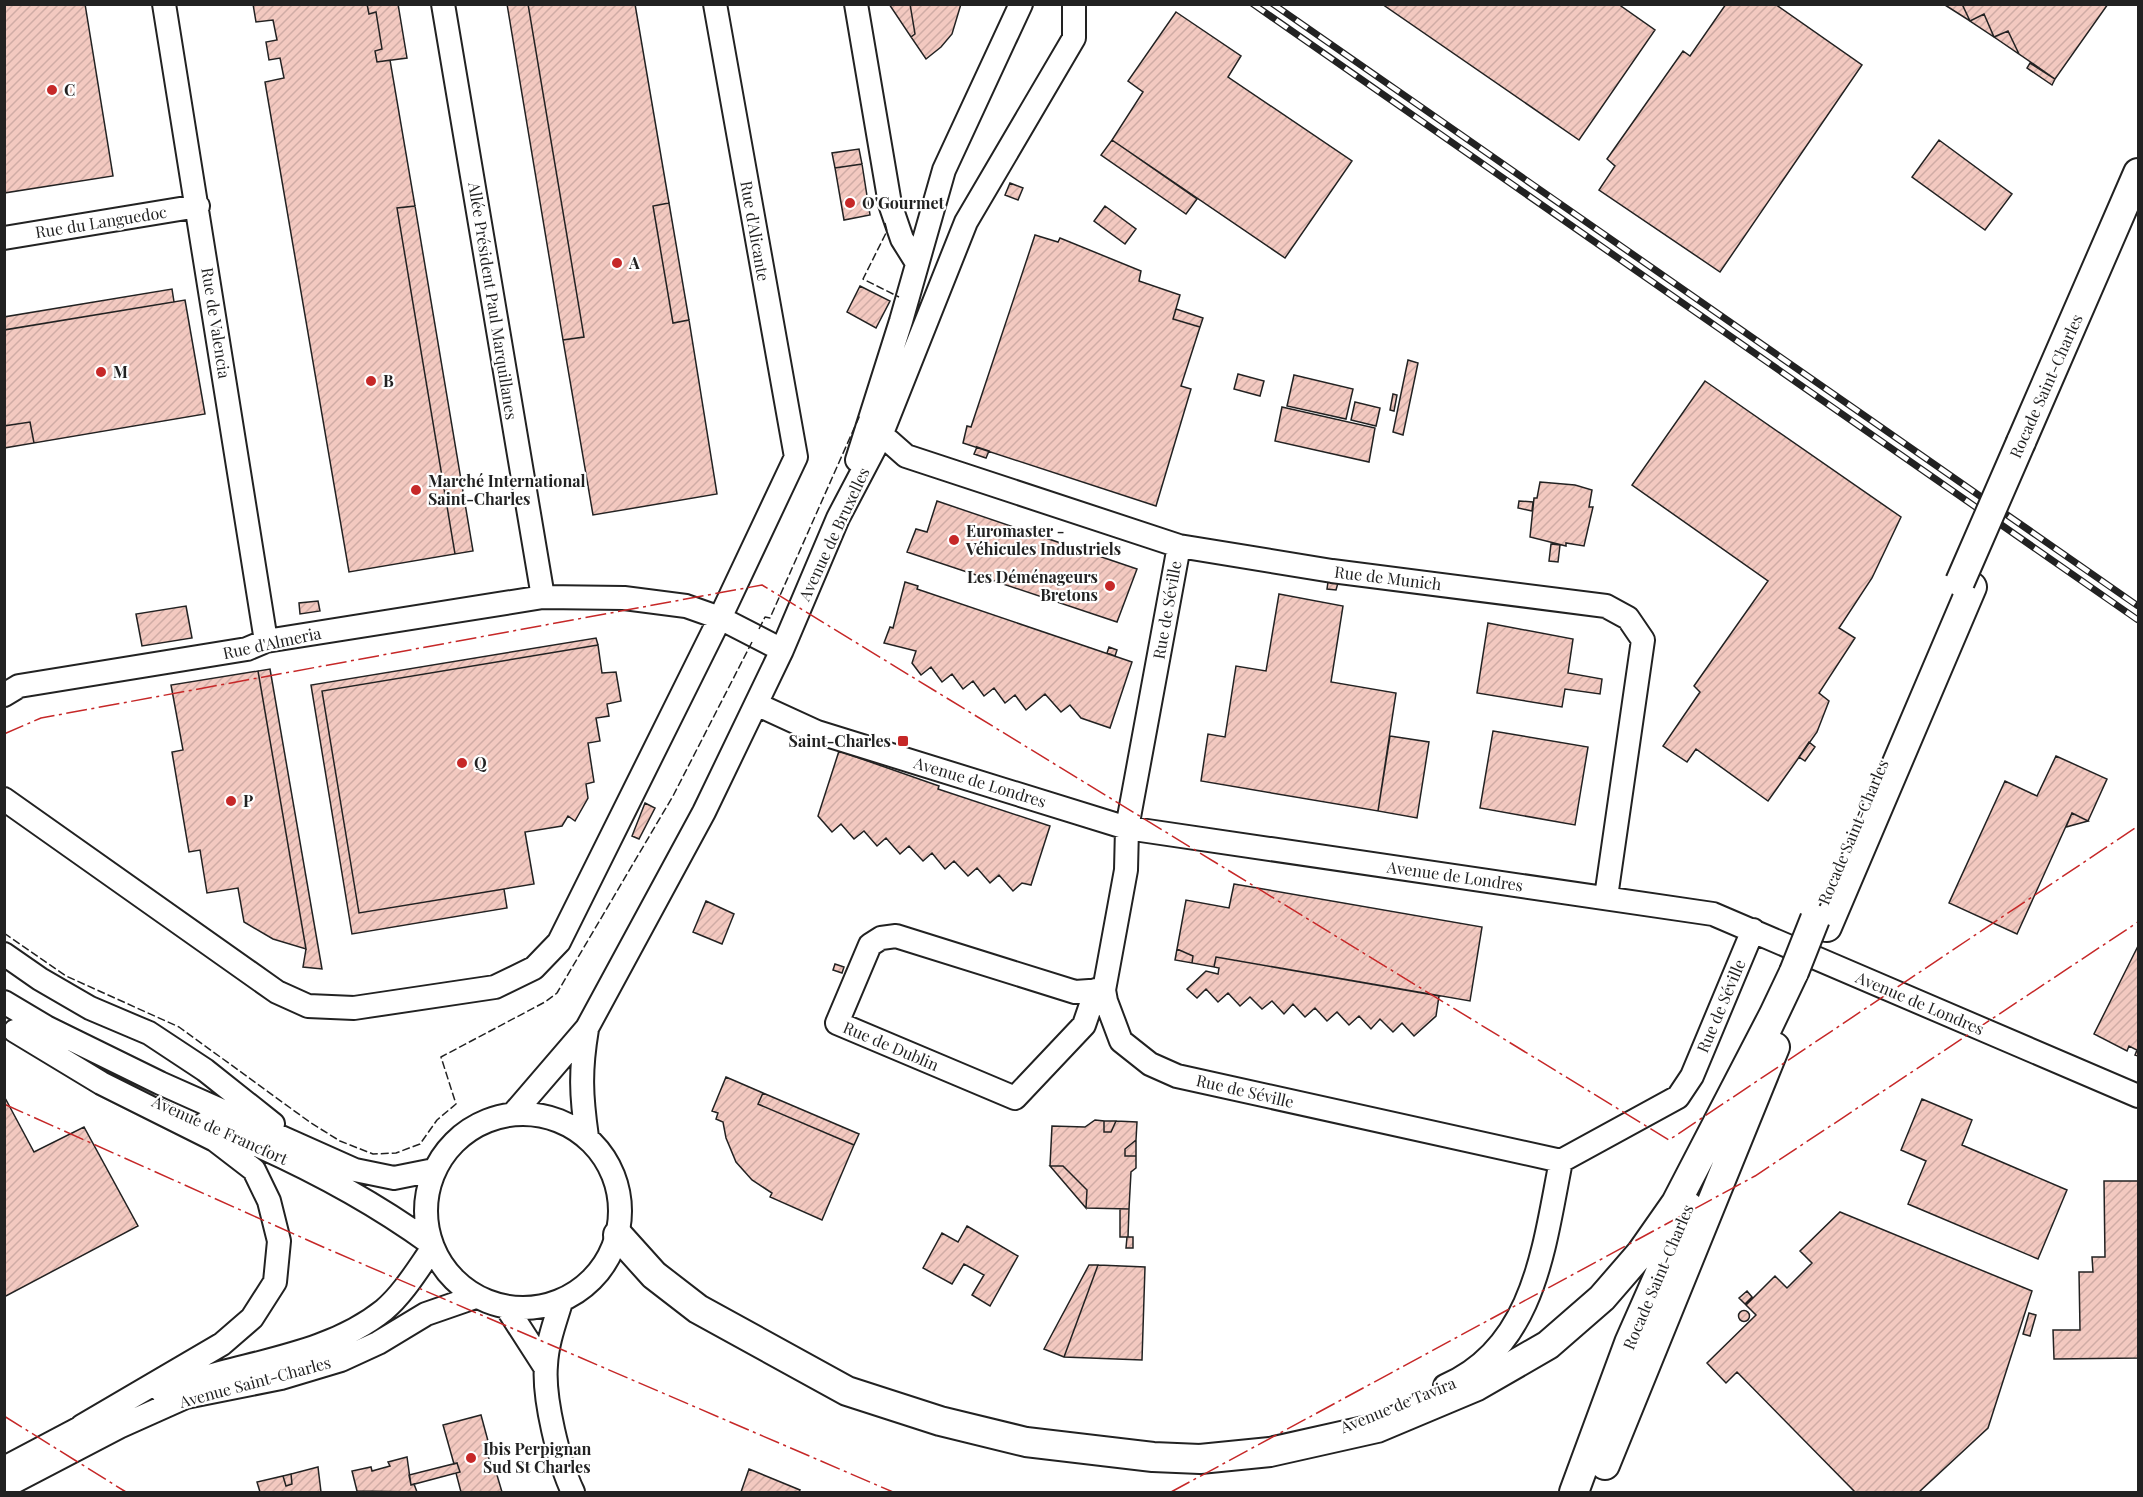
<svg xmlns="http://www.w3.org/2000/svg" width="2143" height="1497" font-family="'Playfair Display',serif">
  <defs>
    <pattern id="building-hatch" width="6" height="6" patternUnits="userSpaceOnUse" patternTransform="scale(1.5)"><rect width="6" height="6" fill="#f3c9c0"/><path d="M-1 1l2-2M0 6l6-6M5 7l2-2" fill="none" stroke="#d0aca5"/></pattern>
  </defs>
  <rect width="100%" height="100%" fill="#fff"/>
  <!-- building -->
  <path fill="url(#building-hatch)" stroke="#222" stroke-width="1.5" d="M4 4H85L113 176 4 193Z
    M253 4H367L369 14 376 12 382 49 375 51 377 62 390 60 415 206 397 208 455 554 349 572 265 82 284 78 280 58 269 60 266 42 277 40 273 20 256 22Z
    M367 4H398L407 58 377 62 375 51 382 49 376 12 369 14Z
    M507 4H528L584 337 563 340Z
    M528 4H635L669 203 653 206 673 323 689 320 717 494 593 515 563 340 584 337Z
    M889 4H910L915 34 911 37Z
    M910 4H961L952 34 941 47 926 59 911 37 915 34Z
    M1382 4H1618L1655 30 1579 140Z
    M1726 4H1775L1862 65 1720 272 1599 190 1615 166 1607 159 1683 51 1690 56Z
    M1962 4H2108L2055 79 2019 54 2008 31 1994 37 1984 14 1970 21Z
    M1962 4 1970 21 1945 5Z
    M1176 12 1241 56 1228 77 1352 161 1285 258 1112 140 1143 92 1128 81Z
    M1984 14 1994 37 1970 21Z
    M2008 31 2019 54 1994 37Z
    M2030 63 2055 79 2052 85 2027 68Z
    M1112 140 1197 199 1186 214 1101 155Z
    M1939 140 2012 194 1985 230 1912 177Z
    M859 149 862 164 835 168 832 153Z
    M862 164 870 215 844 220 835 168Z
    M1010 183 1023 188 1018 200 1005 195Z
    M669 203 689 320 673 323 653 206Z
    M415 206 473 551 455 554 397 208Z
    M1105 206 1136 229 1125 244 1094 221Z
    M1035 235 1058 242 1060 238 1141 271 1139 281 1180 295 1173 319 1200 327 1181 386 1191 389 1156 506 963 443 967 426 971 427Z
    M860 286 890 301 876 328 847 312Z
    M172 289 174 302 4 330V317Z
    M185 300 205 414 34 443 30 422 4 426V330Z
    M1176 309 1203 318 1200 327 1173 319Z
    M1408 360 1418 363 1403 435 1393 432Z
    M1238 374 1264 381 1260 396 1234 389Z
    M1294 375 1353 389 1346 419 1287 406Z
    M1705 381 1901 517 1872 578 1839 628 1855 638 1819 693 1829 701 1817 732 1768 801 1696 749 1687 762 1663 746 1700 692 1694 686 1768 581 1632 485Z
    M1393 394 1397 395 1394 411 1390 410Z
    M1355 402 1380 408 1376 426 1351 420Z
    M1282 407 1375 428 1369 462 1275 441Z
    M30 422 34 443 4 448V426Z
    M977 447 989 451 986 458 974 454Z
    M1540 482 1575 485 1592 490 1589 507H1593L1584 546 1566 543V546L1530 537 1534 498H1537Z
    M937 501 1137 569 1117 622 907 552 916 529 927 532Z
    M1519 501 1533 502 1532 511 1518 508Z
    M1551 544 1560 545 1558 562 1549 561Z
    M905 582 918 586 917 589 1132 662 1110 728 1081 718 1070 705 1061 712 1045 694 1026 710 1015 695 1005 703 994 688 984 696 973 681 963 689 952 674 942 682 931 667 921 675 912 663 916 651 884 643 890 627 893 628Z
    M1328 582 1338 583 1336 590 1327 589Z
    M1279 594 1343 606 1331 682 1396 693 1378 811 1201 781 1208 734 1225 737 1236 666 1266 671Z
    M318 601 320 611 300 614 299 603Z
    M186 606 192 638 142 646 136 614Z
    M1488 623 1573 639 1568 673 1602 679 1600 694 1565 689 1562 707 1477 693Z
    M596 638 598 645 322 691 359 913 504 889 507 908 352 934 311 685Z
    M598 645 602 673 616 672 621 701 607 704 609 716 596 718 600 741 588 743 594 782 586 784 588 798 575 821 568 816 562 826 525 832 534 884 359 913 322 691Z
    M1109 647 1117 650 1115 656 1107 653Z
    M270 669 322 969 303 967 306 949 258 671Z
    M258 671 306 949 273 939 244 922 238 888 207 893 200 850 189 852 172 752 183 750 171 685Z
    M1493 731 1588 747 1575 825 1480 808Z
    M1390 736 1429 742 1417 818 1378 811Z
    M1809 742 1815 747 1805 761 1799 757Z
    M839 751 939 786 938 789 1050 826 1031 885 1022 883 1013 891 999 875 990 883 977 868 968 876 954 861 945 869 932 853 923 861 909 846 900 854 886 838 877 846 864 831 854 839 841 824 832 832 818 816Z
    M2056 756 2107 779 2088 821 2072 813 2017 934 1949 903 2005 781 2037 796Z
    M645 803 655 808 639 839 632 836Z
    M2072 813 2088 821 2066 827Z
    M1234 884 1482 927 1470 1001 1216 957 1214 967 1192 963 1193 956 1177 949 1186 900 1229 908Z
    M706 901 734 914 722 944 693 932Z
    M2138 946V1056L2135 1055 2137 1050 2129 1046 2127 1051 2094 1034Z
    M1177 949 1193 956 1192 963 1175 960Z
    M1216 957 1439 996 1436 1016 1414 1036 1402 1023 1393 1032 1380 1019 1371 1029 1359 1016 1349 1025 1337 1012 1327 1021 1315 1008 1305 1017 1293 1004 1284 1014 1272 1001 1262 1009 1250 997 1240 1006 1228 993 1218 1002 1206 989 1197 998 1187 989 1206 971 1218 974 1219 968 1214 967Z
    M835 964 844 967 842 973 833 970Z
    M726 1077 763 1093 758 1104 854 1145 822 1220 770 1197 772 1193 752 1180 736 1162 726 1138 723 1122 716 1119 718 1113 712 1111Z
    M763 1093 859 1134 854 1145 758 1104Z
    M4 1096 34 1152 84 1127 138 1226 4 1297Z
    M1922 1099 1972 1120 1962 1145 2067 1190 2038 1259 1908 1204 1926 1161 1901 1150Z
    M1095 1120 1104 1121V1132H1111L1116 1121 1137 1122 1136 1140 1125 1149V1156H1136V1168L1131 1172 1129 1209 1086 1208 1087 1190 1063 1166H1050L1052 1126 1085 1127Z
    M1104 1121H1116L1111 1132H1104Z
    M1136 1140V1156H1125V1149Z
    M1050 1166H1063L1087 1190 1086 1208Z
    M2104 1181H2138V1358L2054 1359 2053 1330H2080L2079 1272H2093L2092 1257H2105Z
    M1120 1209H1129L1128 1237H1120Z
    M1840 1212 2032 1291 1988 1428 1919 1492H1855L1737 1372 1726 1383 1707 1363 1756 1315 1746 1305 1775 1276 1787 1288 1812 1263 1800 1251Z
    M967 1226 1018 1256 990 1306 972 1295 984 1275 964 1264 952 1284 923 1268 942 1233 958 1242Z
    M1127 1237H1133V1248H1126Z
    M1089 1265H1098L1064 1357 1044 1349Z
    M1098 1265 1145 1267 1142 1360 1064 1357Z
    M1747 1291 1752 1297 1745 1304 1739 1298Z
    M1738.5 1316a5.5 5.5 0 1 1 11 0a5.5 5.5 0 1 1-11 0Z
    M2029 1313 2036 1315 2030 1336 2023 1334Z
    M481 1415 491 1452 487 1453 491 1465H494L502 1492H461L456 1473 460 1472 457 1463 454 1464 443 1425Z
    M407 1457 411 1485 414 1484 417 1492 357 1491 352 1471 371 1467 372 1471 390 1466 388 1462Z
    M457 1463 460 1472 411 1485 409 1475Z
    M318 1467 321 1492H260L257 1482 283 1476 286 1486 292 1484 291 1474Z
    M749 1469 800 1490 799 1492H741Z
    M291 1474 292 1484 286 1486 283 1476Z"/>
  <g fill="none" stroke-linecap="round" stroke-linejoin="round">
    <defs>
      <path id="minor" d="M164 4 266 641
        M443 4 543 597
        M856 4 890 204 902 239 917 263
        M4 238 198 206
        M880 438 889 441 906 456 1179 546 1332 571 1606 606 1628 618 1643 640 1606 897
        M857 460 901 321 944 170 1021 4
        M1179 546 1127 828 1126 870 1104 990 1106 1001 1121 1041 1150 1064 1177 1076 1561 1161 1678 1097 1692 1076 1753 930
        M4 695 19 686 247 649 266 641 543 597 624 598 686 606 720 618 782 650
        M756 704 817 732 1127 828 1713 914 2138 1096
        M4 799 277 992 308 1006 354 1008 495 987 534 968 559 942 720 618 796 457 715 4
        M4 954 40 979 90 1008 149 1033 205 1070 273 1124
        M1096 990 1084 1025 1015 1098 837 1023 870 945 881 938 896 936 1075 992 1104 990
        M4 1002 46 1027 160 1083 355 1170 394 1178 434 1170
        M587 1029C580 1071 581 1095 587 1137
        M15 1031 101 1083 215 1140 254 1170 269 1201 279 1241 275 1282 252 1318 222 1344 82 1426
        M426 1211a97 97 0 1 1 194 0a97 97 0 1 1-194 0Z
        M513 1114 587 1028 704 812 782 650 838 518 880 438 966 222 1074 38V4
        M205 1123C285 1155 361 1193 430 1243
        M561 1302C555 1322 547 1343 546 1365 543 1398 559 1463 573 1492
        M507 1308 545 1367
        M1445 1386C1535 1347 1544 1246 1561 1161
        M162 1392C233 1362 322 1360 384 1310 403 1294 418 1269 432 1249
        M4 1468 95 1420
        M4 1487 119 1427 186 1397 281 1378 341 1360 378 1343 426 1314 475 1297"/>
      <path id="major" d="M2021 442 2138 173
        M1827 927 1972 587
        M1765 1033 1794 972
        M618 1235 654 1275 698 1309 847 1391 940 1421 1026 1442 1153 1457 1200 1459 1270 1452 1377 1428 1477 1386 1548 1345 1602 1298 1641 1253 1676 1203 1773 1016
        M1605 1465 1775 1047
        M1574 1492 1629 1343 1689 1207"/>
    </defs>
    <!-- minor casing -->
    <use href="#minor" stroke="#222" stroke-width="26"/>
    <!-- major casing -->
    <use href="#major" stroke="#222" stroke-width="32"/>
    <!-- minor -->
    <use href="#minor" stroke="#fff" stroke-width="22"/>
    <!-- major -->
    <use href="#major" stroke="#fff" stroke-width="28"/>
    <defs>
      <path id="rail" d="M1253 4 2138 620
        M1273 4 2138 606"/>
    </defs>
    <!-- rail casing -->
    <use href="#rail" stroke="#222" stroke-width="7"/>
    <!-- rail -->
    <use href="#rail" stroke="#fff" stroke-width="4.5" stroke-dasharray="14" stroke-linecap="butt"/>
    <defs>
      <path id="major-bridge" d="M1960 582 2021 442
        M1794 972 1815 919"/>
    </defs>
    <!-- major-bridge casing -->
    <use href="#major-bridge" stroke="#222" stroke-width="32" stroke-linecap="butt"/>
    <!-- major-bridge -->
    <use href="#major-bridge" stroke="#fff" stroke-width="28"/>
    <!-- fence -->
    <path stroke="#222" stroke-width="1.5" stroke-dasharray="8 3" stroke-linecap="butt" d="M885 223 887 231 863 279 899 297
      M759 629 765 617 770 618 860 415
      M4 933 66 976 179 1027 311 1123 340 1141 373 1154 396 1153 420 1144 437 1120 456 1104 441 1057 545 1002 557 993 673 796 752 642"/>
    <!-- power -->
    <path stroke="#c62828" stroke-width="1.5" stroke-dasharray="21 4.5 3 4.5" stroke-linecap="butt" d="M4 734 41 718 762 585 1669 1140 2138 826
      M4 1104 323 1247 893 1492
      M4 1416 126 1492
      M1171 1492 1755 1176 2138 922"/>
  </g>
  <!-- markers -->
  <g fill="#c62828" stroke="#fff" stroke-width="2">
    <circle cx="52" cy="90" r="6"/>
    <circle cx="850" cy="203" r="6"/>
    <circle cx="617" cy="263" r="6"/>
    <circle cx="101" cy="372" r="6"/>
    <circle cx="371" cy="381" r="6"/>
    <circle cx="416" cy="490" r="6"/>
    <circle cx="954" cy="540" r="6"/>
    <circle cx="1110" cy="586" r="6"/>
    <rect x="897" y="735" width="12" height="12" rx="3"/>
    <circle cx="462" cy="763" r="6"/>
    <circle cx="231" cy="801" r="6"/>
    <circle cx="471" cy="1458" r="6"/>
  </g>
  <g text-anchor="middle" stroke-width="4.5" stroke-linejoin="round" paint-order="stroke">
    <!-- poi labels -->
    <g font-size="16" font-weight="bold" fill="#222" stroke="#fff" text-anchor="start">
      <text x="64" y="96">C</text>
      <text x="862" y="209">O'Gourmet</text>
      <text x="629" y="269">A</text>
      <text x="113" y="378">M</text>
      <text x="383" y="387">B</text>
      <text x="428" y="487">Marché International<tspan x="428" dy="18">Saint-Charles</tspan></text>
      <text x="966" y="537">Euromaster -<tspan x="966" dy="18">Véhicules Industriels</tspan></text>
      <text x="1098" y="583" text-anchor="end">Les Déménageurs<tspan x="1098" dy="18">Bretons</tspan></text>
      <text x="891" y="747" text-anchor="end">Saint-Charles</text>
      <text x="474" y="769">Q</text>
      <text x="243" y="807">P</text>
      <text x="483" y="1455">Ibis Perpignan<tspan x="483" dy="18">Sud St Charles</tspan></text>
    </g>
    <!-- street labels -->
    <g font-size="16" fill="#222" stroke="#fff">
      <text transform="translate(101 222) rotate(-9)" y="6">Rue du Languedoc</text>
      <text transform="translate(755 231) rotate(80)" y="6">Rue d'Alicante</text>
      <text transform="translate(493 301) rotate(81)" y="6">Allée Président Paul Marquillanes</text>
      <text transform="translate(216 323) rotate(81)" y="6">Rue de Valencia</text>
      <text transform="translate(2046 386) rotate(-66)" y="6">Rocade Saint-Charles</text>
      <text transform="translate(834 534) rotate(-65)" y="6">Avenue de Bruxelles</text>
      <text transform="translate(1388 578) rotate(7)" y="6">Rue de Munich</text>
      <text transform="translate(1167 610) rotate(-80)" y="6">Rue de Séville</text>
      <text transform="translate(272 643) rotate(-12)" y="6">Rue d'Almeria</text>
      <text transform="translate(980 782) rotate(17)" y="6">Avenue de Londres</text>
      <text transform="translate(1853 832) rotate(-67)" y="6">Rocade Saint-Charles</text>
      <text transform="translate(1455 876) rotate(8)" y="6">Avenue de Londres</text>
      <text transform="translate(1920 1003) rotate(23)" y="6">Avenue de Londres</text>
      <text transform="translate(1721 1006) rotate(-67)" y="6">Rue de Séville</text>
      <text transform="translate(891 1046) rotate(23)" y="6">Rue de Dublin</text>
      <text transform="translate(1245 1091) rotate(13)" y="6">Rue de Séville</text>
      <text transform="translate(220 1130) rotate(24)" y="6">Avenue de Francfort</text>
      <text transform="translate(1658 1277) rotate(-67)" y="6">Rocade Saint-Charles</text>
      <text transform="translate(255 1382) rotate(-15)" y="6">Avenue Saint-Charles</text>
      <text transform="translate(1398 1405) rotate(-22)" y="6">Avenue de Tavira</text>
    </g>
  </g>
  <!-- border -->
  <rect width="2143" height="1497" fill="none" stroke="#222222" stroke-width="12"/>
</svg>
